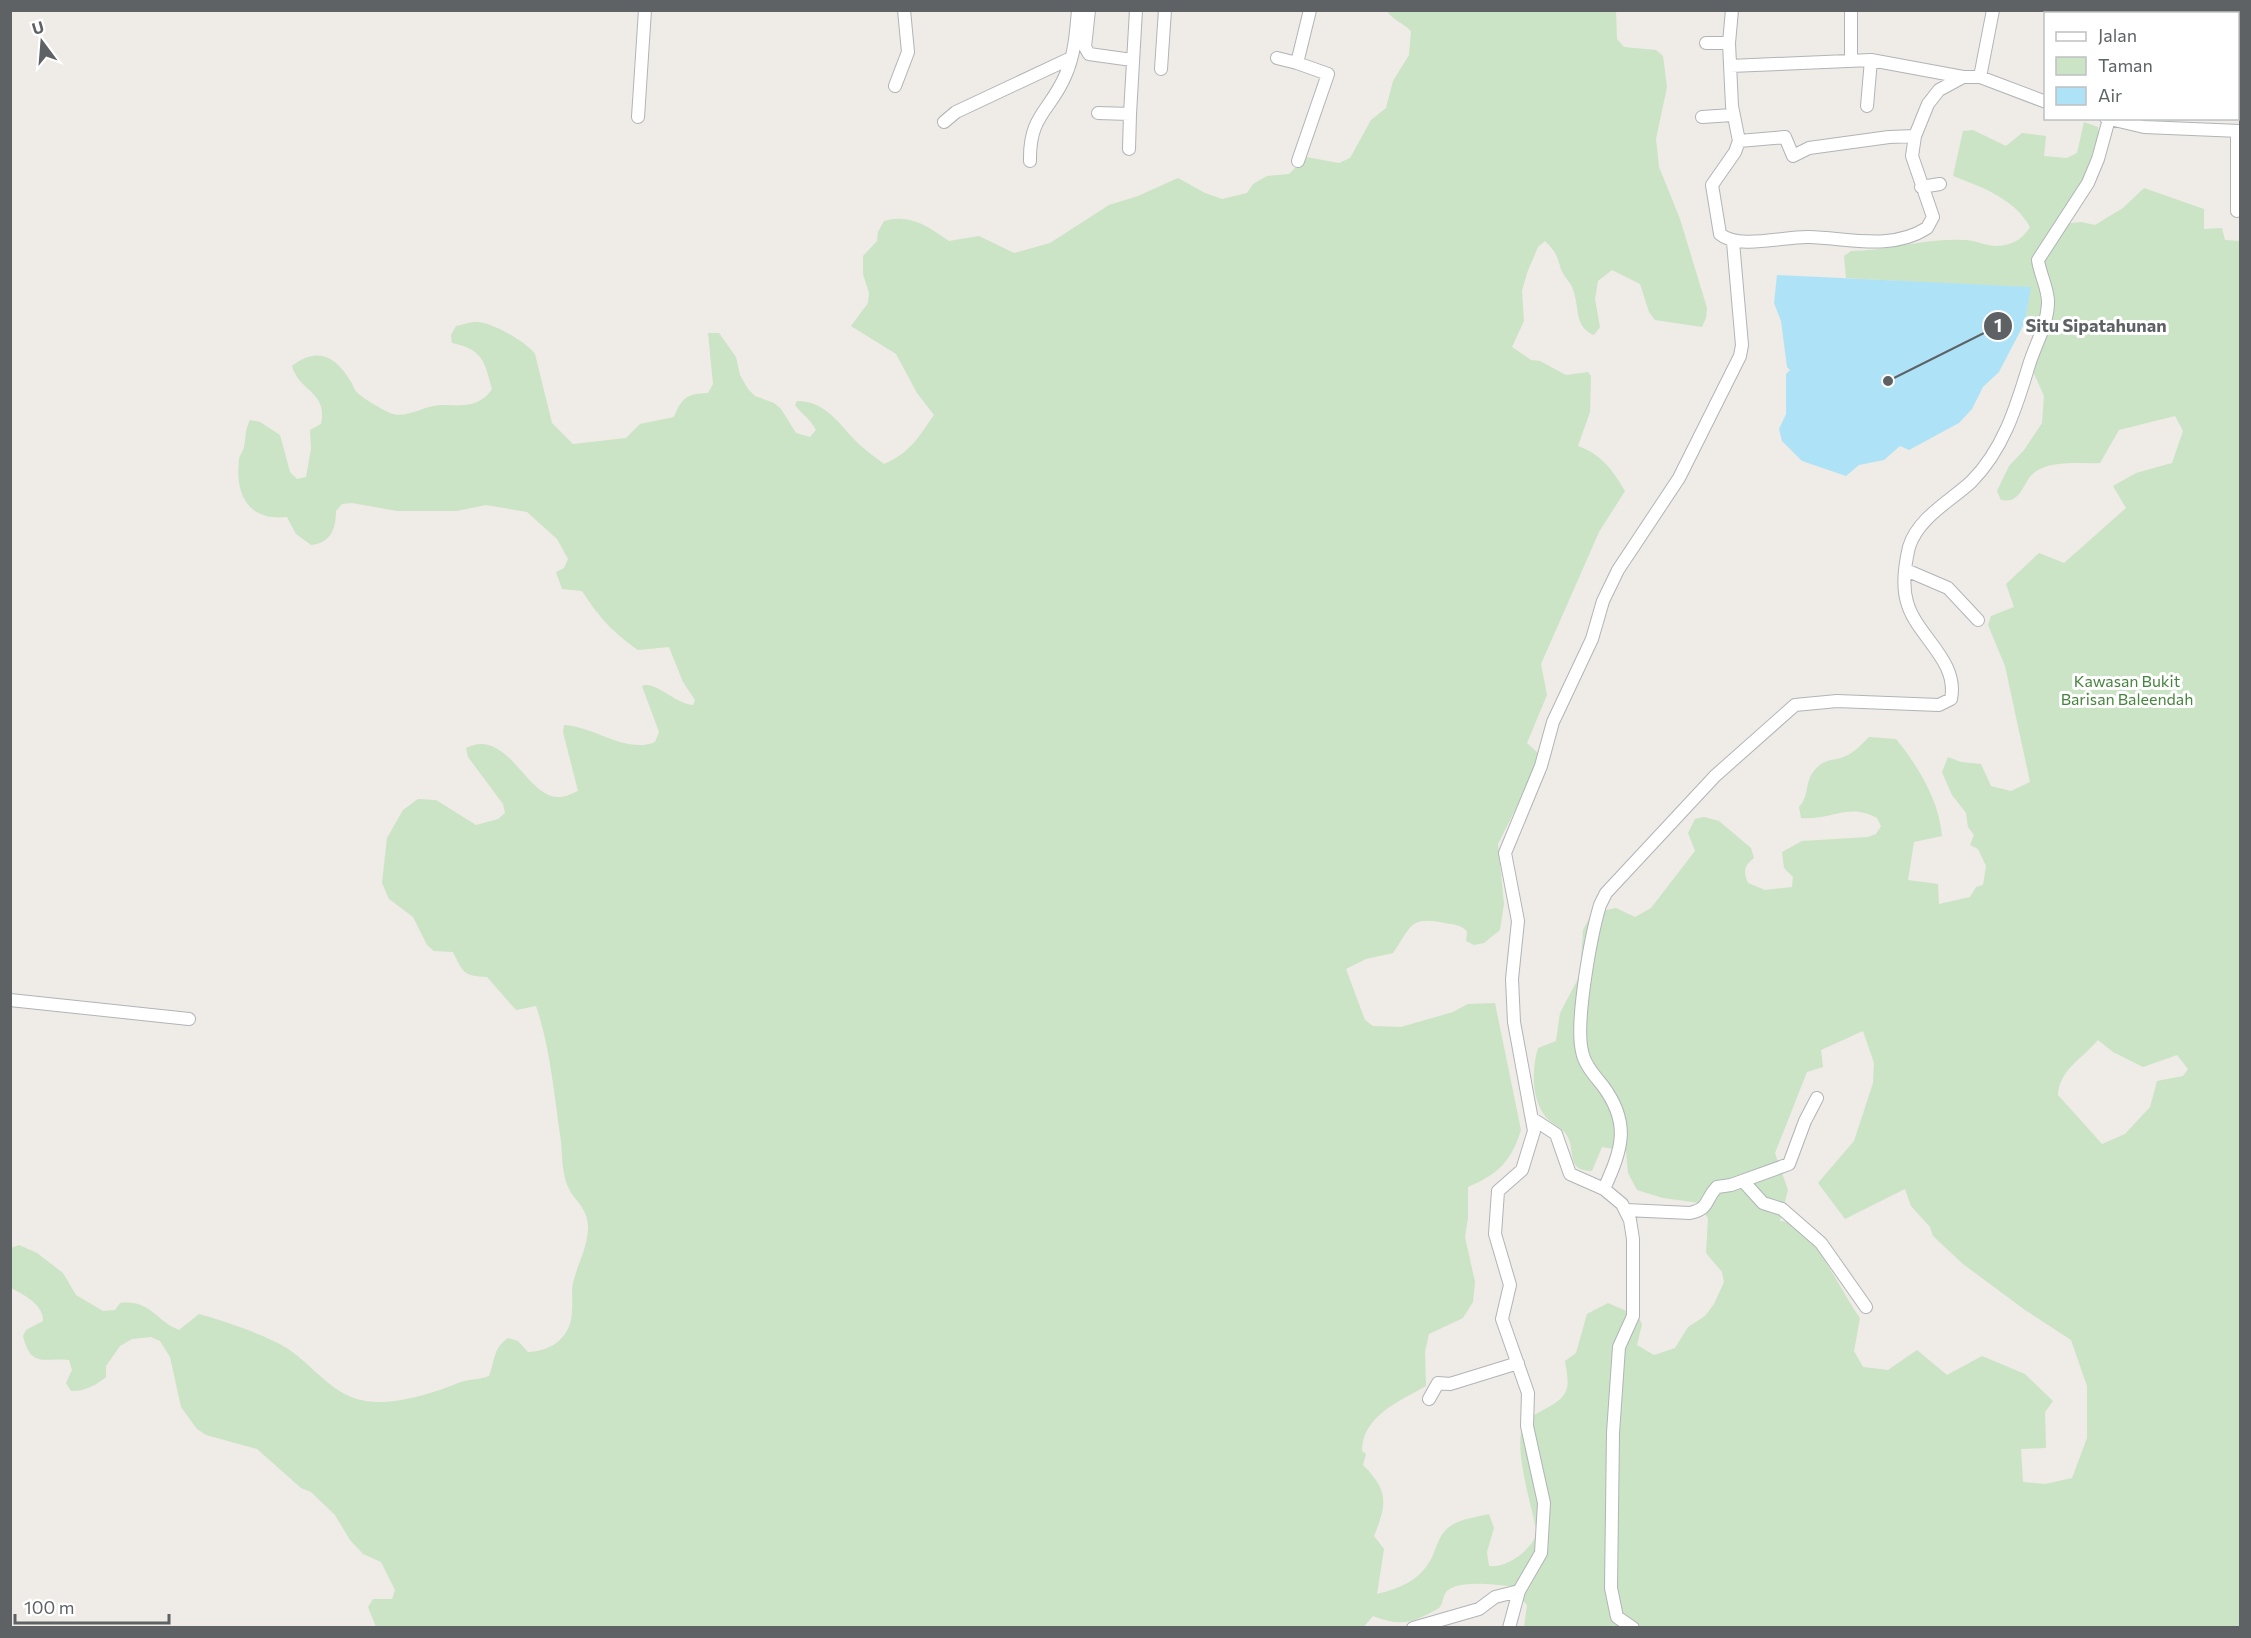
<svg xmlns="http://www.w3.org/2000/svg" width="2251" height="1638" font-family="Commissioner,sans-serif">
  <rect width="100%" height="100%" fill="#efebe6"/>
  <!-- green -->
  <path fill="#cae4c5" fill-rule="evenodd" d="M1387 11H1616L1617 39 1624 47 1656 50 1663 56 1667 87 1656 139 1659 167 1680 219 1707 308 1706 318 1702 327 1655 320 1649 312 1640 284 1612 270 1598 281 1595 299 1600 327 1594 335C1572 326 1581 304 1571 285 1568 280 1563 275 1561 269 1556 254 1557 253 1545 241L1538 247 1527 273 1522 291 1524 321 1512 347 1531 360 1540 361 1566 375 1588 372 1591 376 1590 412 1578 446C1602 455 1612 469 1625 491L1599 532 1541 664 1547 695 1527 743 1538 753 1533 774 1498 844 1504 904 1500 930 1484 943 1474 945 1466 941 1467 931C1459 924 1455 925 1445 923 1409 916 1412 926 1393 953L1366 959 1346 969 1365 1020 1373 1026 1401 1027 1453 1012 1468 1004 1495 1003 1521 1130C1511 1162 1498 1174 1468 1187V1218L1465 1237 1475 1282 1473 1302 1463 1318 1429 1334 1425 1352 1426 1386C1400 1401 1362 1416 1362 1451L1366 1454 1363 1465C1389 1491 1387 1504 1374 1536L1384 1549 1377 1594C1401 1588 1422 1580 1433 1555 1437 1545 1440 1534 1449 1527 1459 1519 1477 1517 1489 1514L1494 1528 1487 1552 1489 1566C1508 1568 1531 1550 1537 1533 1531 1504 1517 1460 1521 1432 1525 1410 1561 1410 1567 1388 1569 1381 1566 1369 1565 1361L1576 1353 1587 1314 1608 1303 1638 1316 1642 1324 1637 1345 1654 1355 1675 1348 1688 1327 1705 1316 1714 1304 1724 1282 1722 1272 1706 1253 1708 1219 1700 1203 1663 1198 1637 1190 1628 1173 1626 1151 1602 1147 1592 1171C1564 1171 1577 1149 1566 1134 1561 1127 1550 1123 1545 1116 1531 1097 1532 1068 1538 1048L1556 1041 1560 1013 1580 975 1583 930 1592 913 1616 908 1635 917 1651 908 1695 851 1688 833 1695 819 1704 817 1719 821 1751 848 1754 858C1744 866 1743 871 1748 883L1765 890 1792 887 1793 877 1784 868 1782 852 1802 841 1868 837 1876 834 1881 826 1877 818C1848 802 1830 821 1801 818L1799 807C1809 797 1805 783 1813 772 1825 757 1832 762 1846 756 1855 752 1862 744 1869 737L1896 739C1918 766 1939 800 1942 836L1914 842 1908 880 1938 884 1939 904 1970 897 1976 887 1983 885 1986 866 1978 849 1970 845 1974 835 1968 827 1966 813 1952 795 1942 772 1948 757 1961 762 1981 764 1991 786 2011 791 2030 782 2005 666 1988 625 1991 616 2014 607 2006 584 2039 553 2064 563 2126 508 2113 486 2136 473 2172 463 2183 431 2175 416 2119 430 2100 463C2080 464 2052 460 2035 472 2022 481 2023 504 2001 500L1997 491 2009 466 2024 450 2042 423 2044 396 2031 367 2043 347 2048 326 2025 322 2030 288 1846 278 1844 256 1851 251C1888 251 1925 238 1963 240 1980 240 1989 250 2009 244 2019 241 2024 236 2030 227 2015 199 1982 187 1953 176L1963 131 1973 130 2006 146 2022 133 2046 136 2044 156 2067 158 2077 153 2084 122 2098 127 2099 136 2077 195 2054 225 2081 222 2095 225 2123 208 2144 188 2204 209V229L2222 228 2225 240 2240 241V1627H1524L1527 1605 1510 1586C1494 1585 1458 1579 1446 1592 1442 1597 1444 1603 1439 1608 1413 1623 1402 1627 1373 1616L1363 1628 376 1627 368 1607 373 1599H392L395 1590 381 1562 363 1554 350 1540 335 1515 311 1492 301 1488 257 1449 206 1435 197 1429 181 1407 170 1357 160 1341 151 1337 132 1339 120 1346 106 1366V1377C97 1385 83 1392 71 1391L66 1383 72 1370 69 1360C45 1357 31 1369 23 1336L26 1330 43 1321C44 1305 23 1294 11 1288V1248L19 1245 37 1253 63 1273 76 1295 103 1311 115 1310 120 1303C150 1299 156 1321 179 1330L199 1314C224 1321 263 1334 285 1347 308 1361 325 1386 351 1397 382 1410 429 1395 458 1383 468 1379 479 1380 489 1376 495 1361 493 1348 508 1338L518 1341 528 1352C553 1351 572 1336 572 1310 573 1300 571 1292 573 1283 577 1266 587 1248 588 1230 589 1204 570 1201 565 1178 562 1166 562 1153 561 1141 554 1096 551 1050 536 1006L516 1010 487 977C463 976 463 972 453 952L434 951 427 945 413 917 389 899 382 883 387 838 403 810 418 799 436 800 476 825 498 819 505 813 503 804 468 757 466 748C508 726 527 800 560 797 566 797 573 793 578 791L563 732 564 725C596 727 626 754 655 742L659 732 642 686C654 680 677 705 693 705L695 700 683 682 669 647 638 650C612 632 599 617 582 591L562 589 556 572 564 568 568 559 557 539 527 512 486 505 457 511H397L352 503 342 504 336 511C336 530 330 543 311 545L296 534 287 517C249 521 235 496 239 461 239 455 243 452 244 447 246 437 245 430 250 420L260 422 280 435 290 472 297 479 306 477 311 449 310 430 321 424C328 391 299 392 292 366 317 346 336 356 351 382 352 382 354 389 355 390 361 398 380 408 390 413 406 420 426 404 443 405 463 406 480 407 492 389 484 360 483 350 452 343L451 335 456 326C462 325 469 322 475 322 491 321 526 342 535 354L552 423 573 444 626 438 640 424 674 417C682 397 687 394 708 393L713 384 708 333H719L736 357 740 375 748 389 755 396 774 403 781 409 796 433 810 437 816 430C809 417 803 416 795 405L797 401C828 401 841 428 861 446 868 452 876 458 884 464 911 452 917 439 934 415L917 393 896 354 851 326 868 303 869 293 863 274V256L877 241 878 232 884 221C910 213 929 227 949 241L979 236 1014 253 1050 243 1109 205 1138 196 1178 178 1205 193 1222 199 1247 193 1253 184 1267 176 1289 174 1306 157 1339 163 1350 158 1371 120 1386 108 1393 81 1409 55 1411 31C1402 22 1395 22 1387 11ZM1863 1031 1874 1063 1873 1083 1854 1141 1818 1183 1845 1219 1905 1189 1911 1206 1930 1227 1933 1236 1963 1264 2025 1310 2071 1340 2087 1386V1438L2072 1478 2045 1484 2023 1482 2021 1449 2046 1448 2045 1412 2053 1401 2025 1374 1982 1356 1947 1375 1917 1350 1888 1370 1863 1367 1854 1351 1860 1318C1842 1293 1818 1240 1794 1224 1791 1222 1785 1221 1780 1221L1788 1190 1775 1153 1807 1072 1823 1067 1821 1050ZM2098 1040 2113 1052 2143 1067 2177 1055 2188 1069 2183 1076 2157 1081 2150 1107 2125 1134 2102 1144 2058 1095C2059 1070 2083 1058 2098 1040Z"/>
  <!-- water -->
  <path fill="#aee3f7" d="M1777 275 2031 287 2025 322 1999 372 1983 387 1972 409 1959 423 1909 450 1900 446 1884 460 1859 465 1846 476 1802 461 1782 441 1779 429 1786 414V374L1790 370 1787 367 1781 321 1774 303Z"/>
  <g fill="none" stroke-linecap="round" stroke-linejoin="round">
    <defs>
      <path id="minor" d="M1089 10 1085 47 1089 54 1132 60
        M1732 10 1729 43 1732 106 1739 141 1735 152 1712 185 1720 234C1738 250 1785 236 1809 237 1848 238 1891 251 1927 228L1933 217 1912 156 1915 136 1928 104 1939 90 1963 77
        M1851 10V60
        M2209 10 2222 14
        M2149 14V10
        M2238 16H2240
        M1706 43H1729
        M2239 55 2240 37
        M1277 58 1297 63
        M1730 66 1871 60 1963 77H1980L2046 102
        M1161 69 1165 10
        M1980 77 1993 10
        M895 86 908 52 904 10
        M1867 106 1871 60
        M1098 113 1130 114 1136 10
        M638 117 645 10
        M1702 117 1732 115
        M2106 118 2144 127 2240 131
        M944 122 956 112 1071 58
        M1739 141 1785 137 1793 156 1809 148 1889 137 1915 136
        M1129 149 1130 114
        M1030 161C1029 114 1051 111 1066 74 1075 53 1076 32 1078 10
        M1298 161 1328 74 1297 63 1310 10
        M1921 187 1940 184
        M2237 211V131
        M1906 570 1948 588 1978 620
        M10 1000 189 1019
        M1533 1119 1556 1134 1570 1174 1604 1189 1622 1204 1630 1220 1633 1239V1316L1619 1347 1613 1433 1611 1588 1617 1617 1633 1628
        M1743 1181 1763 1203 1782 1209 1821 1243 1866 1307
        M1604 1189C1622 1149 1631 1124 1603 1086 1595 1076 1584 1064 1582 1051 1575 1022 1591 935 1600 905L1606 893 1715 776 1795 705 1837 701 1939 705 1951 699C1959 660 1916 636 1907 602 1902 585 1905 564 1909 547 1918 518 1949 502 1971 482 2003 450 2016 408 2029 365 2035 345 2047 326 2048 304 2049 290 2040 275 2038 260L2088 183 2098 159 2109 119
        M1626 1210 1690 1213C1711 1208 1704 1200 1717 1187L1731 1185 1789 1164 1805 1121 1817 1098
        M1429 1399 1438 1383 1450 1384 1518 1363
        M1413 1628 1479 1609 1495 1597 1519 1591
        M1509 1628 1519 1591 1541 1553 1544 1503 1527 1426 1528 1393 1502 1319 1510 1285 1495 1234 1498 1191 1522 1170 1534 1131 1514 1022 1512 979 1518 921 1505 853 1541 766 1553 722 1592 639 1603 601 1618 570 1679 478 1740 356 1742 345 1733 242"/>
    </defs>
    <!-- minor casing -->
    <use href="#minor" stroke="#b1b4b7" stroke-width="14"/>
    <!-- minor -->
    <use href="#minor" stroke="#fff" stroke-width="12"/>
  </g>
  <g text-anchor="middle" stroke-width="6" stroke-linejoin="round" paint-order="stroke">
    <!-- park labels -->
    <g font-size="16" fill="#47843e" stroke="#fff">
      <text x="2127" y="687">Kawasan Bukit<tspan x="2127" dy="18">Barisan Baleendah</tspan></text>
    </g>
  </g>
  <!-- callouts -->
  <path fill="none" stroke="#5e6265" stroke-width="2" d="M1888 381L1998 326"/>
  <g fill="#5e6265" stroke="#fff" stroke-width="2">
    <circle cx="1888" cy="381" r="6"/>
    <circle cx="1998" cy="326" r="15"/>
  </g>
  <g font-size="18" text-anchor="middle" font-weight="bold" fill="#fff">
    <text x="1998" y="332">1</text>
  </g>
  <g font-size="18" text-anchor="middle" font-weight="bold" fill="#5e6265" stroke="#fff" stroke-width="6" stroke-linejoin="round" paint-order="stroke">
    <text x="2096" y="332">Situ Sipatahunan</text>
  </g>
  <!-- border -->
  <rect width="2251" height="1638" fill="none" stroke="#5e6265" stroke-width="24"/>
  <!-- legend -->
  <rect x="2044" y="12" width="195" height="108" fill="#ffffff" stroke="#bfc0c1" stroke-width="1.5"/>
  <rect x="2056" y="32" width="30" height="9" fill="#ffffff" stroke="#bfc0c1" stroke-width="1.5"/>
  <text x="2098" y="42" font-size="18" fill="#5e6265">Jalan</text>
  <rect x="2056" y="57" width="30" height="18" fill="#cae4c5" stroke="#bfc0c1" stroke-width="1.5"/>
  <text x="2098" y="72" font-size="18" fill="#5e6265">Taman</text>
  <rect x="2056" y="87" width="30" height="18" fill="#aee3f7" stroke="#bfc0c1" stroke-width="1.5"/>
  <text x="2098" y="102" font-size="18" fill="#5e6265">Air</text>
  <!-- north arrow -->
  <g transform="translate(42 42) rotate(344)" stroke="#ffffff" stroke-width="4.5" paint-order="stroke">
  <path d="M0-4.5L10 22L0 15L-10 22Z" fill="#5e6265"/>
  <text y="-9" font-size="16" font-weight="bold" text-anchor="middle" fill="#5e6265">U</text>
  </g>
  <!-- scale -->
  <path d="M15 1614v9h154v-9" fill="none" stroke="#5e6265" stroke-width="3"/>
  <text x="24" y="1614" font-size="18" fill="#5e6265" stroke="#ffffff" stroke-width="4.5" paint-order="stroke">100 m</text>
</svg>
